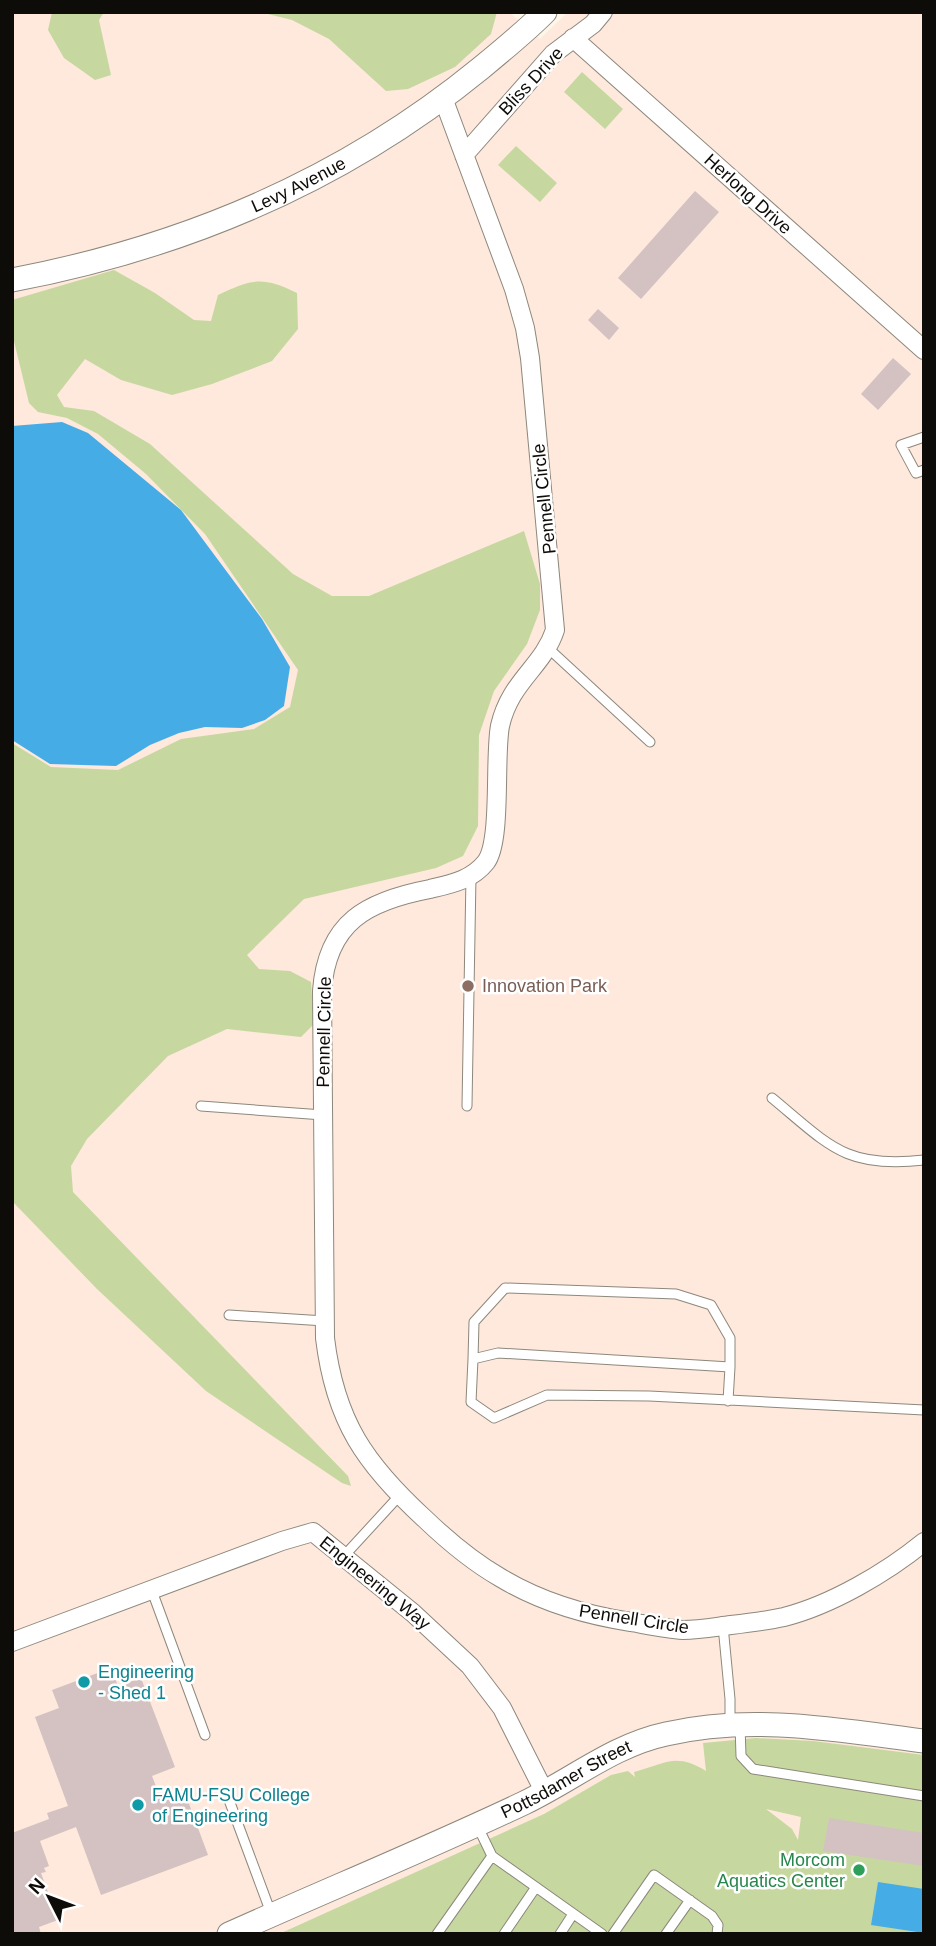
<svg xmlns="http://www.w3.org/2000/svg" width="936" height="1946" font-family="Helvetica,sans-serif">
  <rect width="100%" height="100%" fill="#fcf7e9"/>
  <!-- education -->
  <path fill="#ffe8dc" d="M12 12H509L540 39 568 12H924V1934H12Z"/>
  <!-- green -->
  <path fill="#c6d8a0" fill-rule="evenodd" d="M52 12H104L99 20 111 75 95 80 64 58 48 30Z
    M260 12H497L491 34 455 67 408 89 386 91 329 39 292 20Z
    M582 72 623 109 605 129 564 92Z
    M516 146 557 183 540 202 498 165Z
    M114 270 155 293 194 320 211 321 218 295C252 279 262 276 297 293L298 329 272 361 212 384 172 395 121 380 85 359 57 395 64 407 94 411 150 444 293 574 332 596H369L524 531 540 584V610L527 644 494 691 479 735 478 826 463 856 436 868 304 899 247 955 259 969 290 971 311 982 314 1024 301 1037 227 1029 168 1056 87 1139 71 1166 73 1192 348 1476 351 1486 342 1483 206 1391 97 1289 12 1201V743L51 767 118 770 181 739 254 729 290 707 298 670 205 534 146 474 98 434 67 418 38 412 29 403 12 333V300Z
    M756 1738 813 1741 924 1755V1934H279L544 1814 611 1775 628 1771 635 1777 634 1772C666 1764 675 1752 706 1771L703 1743ZM766 1809 801 1817 798 1840 792 1829Z"/>
  <!-- water -->
  <path fill="#46ace6" d="M62 422 88 433 181 510 262 619 290 667 284 706 265 720 242 728 205 727 179 733 150 745 116 766 50 764 12 740V426Z
    M878 1882 924 1889V1933L871 1925Z"/>
  <!-- building -->
  <path fill="#d3c2c1" d="M695 191 719 212 641 299 618 278Z
    M598 309 619 328 609 340 588 320Z
    M893 358 911 374 878 410 861 394Z
    M111 1668 118 1686 141 1678 175 1767 152 1776 162 1802 185 1793 208 1855 101 1895 76 1827 40 1841 49 1866 44 1868 46 1872 41 1873 58 1920 39 1927 41 1934H12V1833L49 1819 47 1813 68 1806 35 1717 59 1708 52 1690Z
    M829 1818 924 1833V1866L823 1851Z"/>
  <g fill="none" stroke-linecap="round" stroke-linejoin="round">
    <defs>
      <path id="service" d="M924 437 901 445 916 473 924 470
        M548 648 650 742
        M772 1098C829 1145 845 1169 924 1160
        M201 1106 323 1115
        M467 1106 471 876
        M229 1315 325 1321
        M473 1359 474 1322 505 1288 676 1294 711 1305 730 1338V1367
        M728 1401 730 1367 498 1353 473 1359 471 1402 494 1418 547 1395 649 1396 924 1410
        M344 1556 400 1495
        M152 1591 205 1735
        M723 1626 730 1699V1723
        M740 1725 741 1756 753 1769 924 1796
        M229 1800 271 1913
        M477 1825 492 1856 602 1934
        M437 1934 492 1856
        M504 1934 536 1887
        M560 1934 573 1914
        M613 1934 654 1875 712 1916 718 1925 717 1934
        M666 1934 690 1900"/>
      <path id="minor" d="M573 38 924 350
        M443 98 514 289 525 328 530 358 555 630C543 667 510 681 500 726 494 757 502 841 486 862 472 880 451 884 430 889 367 901 327 922 322 991L325 1338C335 1421 365 1464 425 1519 448 1541 473 1562 501 1578 541 1602 585 1615 631 1622 648 1625 666 1629 683 1630 699 1630 715 1627 731 1625 749 1623 766 1621 784 1617 831 1605 886 1573 924 1542
        M464 155 553 54 593 24 603 12
        M12 1642 282 1541 313 1532 413 1613 470 1666 502 1708 545 1793"/>
      <g id="tertiary">
        <path id="s1" d="M12 280C186 247 343 181 481 68 503 50 525 32 545 12"/>
        <path id="s2" d="M229 1934C327 1890 427 1849 524 1803 572 1780 614 1745 666 1734 752 1714 838 1730 924 1741"/>
      </g>
    </defs>
    <!-- service casing -->
    <use href="#service" stroke="#8d887c" stroke-width="11"/>
    <!-- minor casing -->
    <use href="#minor" stroke="#8d887c" stroke-width="20"/>
    <!-- tertiary casing -->
    <use href="#tertiary" stroke="#8d887c" stroke-width="25"/>
    <!-- service -->
    <use href="#service" stroke="#fff" stroke-width="9"/>
    <!-- minor -->
    <use href="#minor" stroke="#fff" stroke-width="18"/>
    <!-- tertiary -->
    <use href="#tertiary" stroke="#fff" stroke-width="23"/>
  </g>
  <!-- markers -->
  <circle fill="#8d6e63" stroke="#fff" stroke-width="2.5" cx="468" cy="986" r="7"/>
  <g fill="#0f9aa8" stroke="#fff" stroke-width="2.5">
    <circle cx="84" cy="1682" r="7"/>
    <circle cx="138" cy="1805" r="7"/>
  </g>
  <circle fill="#2e9e5b" stroke="#fff" stroke-width="2.5" cx="859" cy="1870" r="7"/>
  <g text-anchor="middle" stroke-width="5" stroke-linejoin="round" paint-order="stroke">
    <!-- street labels -->
    <g font-size="18" fill="#0e0c08" stroke="#fff">
      <text transform="translate(531 81) rotate(-47)" y="6">Bliss Drive</text>
      <text dy="6" stroke="none"><textPath href="#s1" startOffset="303">Levy Avenue</textPath></text>
      <text transform="translate(748 194) rotate(42)" y="6">Herlong Drive</text>
      <text transform="translate(544 499) rotate(-96)" y="6">Pennell Circle</text>
      <text transform="translate(324 1032) rotate(-89)" y="6">Pennell Circle</text>
      <text transform="translate(375 1583) rotate(39)" y="6">Engineering Way</text>
      <text transform="translate(634 1619) rotate(9)" y="6">Pennell Circle</text>
      <text dy="6" stroke="none"><textPath href="#s2" startOffset="371">Pottsdamer Street</textPath></text>
    </g>
    <!-- education labels -->
    <g font-size="18" fill="#785e54" stroke="#fff" text-anchor="start">
      <text x="482" y="992">Innovation Park</text>
    </g>
    <!-- culture labels -->
    <g font-size="18" fill="#0d838f" stroke="#fff" text-anchor="start">
      <text x="98" y="1678">Engineering<tspan x="98" dy="21">- Shed 1</tspan></text>
      <text x="152" y="1801">FAMU-FSU College<tspan x="152" dy="21">of Engineering</tspan></text>
    </g>
    <!-- leisure labels -->
    <g font-size="18" fill="#27864d" stroke="#fff" text-anchor="end">
      <text x="845" y="1866">Morcom<tspan x="845" dy="21">Aquatics Center</tspan></text>
    </g>
  </g>
  <!-- border -->
  <rect width="936" height="1946" fill="none" stroke="#0e0c08" stroke-width="28"/>
  <!-- north arrow -->
  <g transform="translate(49 1897) rotate(312)" stroke="#ffffff" stroke-width="5" paint-order="stroke">
  <path d="M0-5L12 26L0 18L-12 26Z" fill="#0e0c08"/>
  <text y="-10" font-size="19" font-weight="bold" text-anchor="middle" fill="#0e0c08">N</text>
  </g>
</svg>
